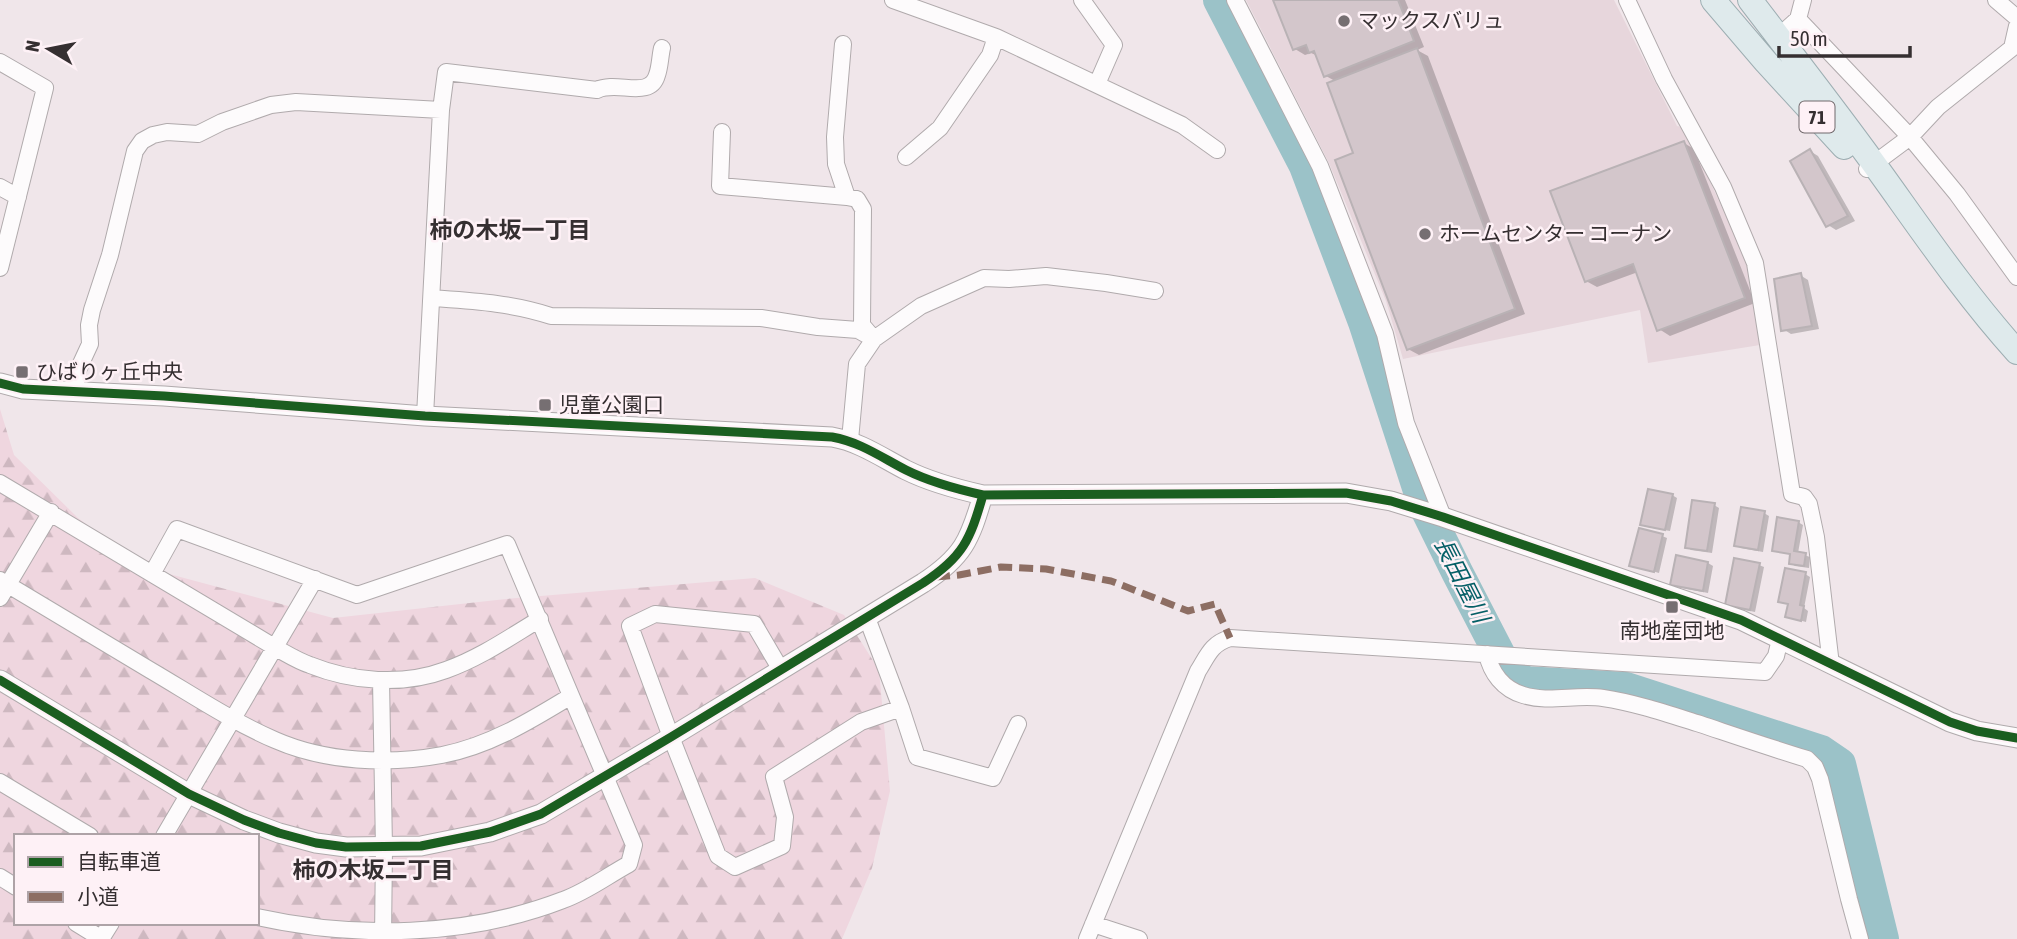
<svg xmlns="http://www.w3.org/2000/svg" width="2017" height="939" font-family="'Asap Condensed','Noto Sans JP',sans-serif">
  <defs>
    <pattern id="forest-firs" width="22" height="20" patternUnits="userSpaceOnUse" patternTransform="scale(1.75)"><rect width="22" height="20" fill="#efd6df"/><path d="M5 1l3.5 6h-7zM16 11l3.5 6h-7z" fill="#ceb8c0"/></pattern>
  </defs>
  <rect width="100%" height="100%" fill="#f0e6ea"/>
  <!-- built -->
  <path fill="#e7d6dc" d="M1246 0H1614L1677 126 1685 128 1746 259 1760 345 1648 363 1640 310 1403 359 1386 301 1329 163Z"/>
  <!-- forest -->
  <path fill="url(#forest-firs)" fill-rule="evenodd" d="M0 409 14 455 78 518 143 567 333 618 506 599 755 578 844 615 879 670 890 791 872 868 842 939H0ZM16 836H257V923H16Z"/>
  <!-- shadow -->
  <path fill="#0003" d="M1275 0H1405L1424 47 1417 50 1428 56 1525 314 1419 355 1408 349 1335 81 1326 76 1318 56 1311 53 1305 55 1295 49Z
    M1684 143 1694 149 1755 303 1670 336 1659 329 1638 272 1597 287 1586 281Z
    M1810 151 1818 156 1855 221 1836 230 1828 225Z
    M1800 275 1808 280 1819 329 1791 334 1783 329Z
    M1672 495 1677 498 1670 531 1647 527 1642 524Z
    M1714 505 1719 508 1712 553 1691 550 1687 547Z
    M1764 513 1769 516 1763 552 1741 548 1736 545Z
    M1798 522 1803 525 1798 553 1810 557 1809 568 1795 566 1790 563 1792 555 1774 550Z
    M1662 536 1667 538 1659 573 1631 565Z
    M1708 563 1713 566 1708 593 1677 587 1672 584Z
    M1759 565 1764 567 1755 612 1731 607 1727 604Z
    M1805 574 1810 577 1804 608 1808 611 1806 622 1787 617 1789 605 1780 601Z"/>
  <g fill="none" stroke-linecap="round" stroke-linejoin="round">
    <!-- river -->
    <path stroke="#9bc2c8" stroke-width="32" d="M1219 0 1305 166 1364 322 1423 503 1457 572 1505 665 1524 682 1626 688 1821 751 1840 764 1883 939"/>
  </g>
  <!-- building -->
  <path fill="#d3c6cb" stroke="#b9b2b5" stroke-width="2" d="M1273 0H1398L1414 41 1324 77 1314 51 1309 53 1306 45 1293 50Z
    M1417 48 1515 309 1407 350 1335 160 1353 153 1327 83Z
    M1684 141 1745 298 1657 331 1633 264 1585 282 1550 191Z
    M1810 149 1848 216 1826 227 1790 161Z
    M1801 273 1812 326 1781 331 1774 279Z
    M1648 489 1673 494 1665 530 1640 525Z
    M1692 500 1715 503 1707 551 1685 548Z
    M1741 507 1765 511 1758 550 1734 546Z
    M1777 517 1799 521 1794 551 1806 553 1804 566 1789 564 1790 554 1772 551Z
    M1639 528 1663 534 1654 572 1629 566Z
    M1676 555 1708 562 1703 591 1670 585Z
    M1734 558 1760 563 1750 610 1725 605Z
    M1785 568 1806 572 1800 605 1804 606 1801 621 1785 617 1788 604 1778 602Z"/>
  <g fill="none" stroke-linecap="round" stroke-linejoin="round">
    <defs>
      <path id="minor" d="M893 0 996 37 1182 125 1217 150
        M1082 0 1114 45 1097 84
        M1235 0 1320 166 1385 334 1406 423 1443 517
        M1627 0 1664 79 1723 187 1755 263 1792 494 1804 497 1809 504 1816 537 1831 665
        M1996 0 2017 18
        M1798 19 1910 137 1957 194 2017 277
        M1778 37 1798 19 1803 0
        M843 44 835 137 836 164 847 197
        M0 62 45 88 0 268
        M722 132 720 186 847 197 857 199 863 209 862 325 874 339 857 364 850 440
        M906 157 940 128 990 55 996 37
        M1867 169 1910 137 1938 107 2012 48 2017 26
        M0 187 18 197
        M432 298C473 301 512 303 551 316L761 318 818 327 858 330 874 339 921 306 984 278 1009 279 1046 276 1106 283 1155 291
        M75 392 78 370 90 344 89 325 92 310 110 255 135 151 142 141 153 135 167 132 198 134 222 122 271 105 296 102 441 110
        M425 416 441 110 446 72 597 90C617 80 650 100 657 75 660 67 660 57 662 48
        M0 483 276 648C287 654 298 661 310 665 352 682 403 686 446 670 480 658 510 637 540 619
        M152 574 177 529 357 595 507 544 634 845 629 864C607 876 586 892 563 900 467 937 356 939 257 917
        M0 580C50 610 100 640 150 670 191 694 231 721 275 740 325 762 388 765 442 755 489 746 530 721 571 696
        M0 598 51 512
        M867 618 901 708 917 757 993 778 1018 724
        M1487 654C1491 673 1503 689 1523 695 1548 703 1577 694 1603 698 1636 703 1668 714 1700 724 1736 736 1771 748 1807 759L1815 767 1820 779 1849 899 1860 939
        M781 670 754 624 655 614 630 626 671 737 718 856 735 867 782 846 785 817 774 777 861 722 901 708
        M381 680 384 848 383 939
        M0 782 90 836
        M164 836 315 579
        M0 877 16 887
        M76 923 102 939
        M1093 924 1139 939
        M101 939 111 923
        M1087 939 1198 671C1208 655 1211 644 1230 638L1765 672 1776 656 1780 639"/>
      <path id="tertiary" d="M0 383 23 389 164 396 425 416 832 437C860 442 881 457 906 470 930 482 956 489 983 495L1346 493 1391 501 1443 517 1741 620 1950 722 1977 731 2017 738
        M0 680 189 794 244 820 279 833 316 843 346 847 421 846 490 832 541 814 671 737 923 583C963 557 970 540 983 495"/>
      <path id="primary" d="M1713 0 1766 62 1844 147
        M1750 0C1789 51 1828 101 1866 153 1915 220 1961 290 2017 352"/>
    </defs>
    <!-- minor casing -->
    <use href="#minor" stroke="#b0aaac" stroke-width="18"/>
    <!-- tertiary casing -->
    <use href="#tertiary" stroke="#b0aaac" stroke-width="21"/>
    <!-- primary casing -->
    <use href="#primary" stroke="#9daeb2" stroke-width="26"/>
    <!-- minor -->
    <use href="#minor" stroke="#fdfbfc" stroke-width="16"/>
    <!-- tertiary -->
    <use href="#tertiary" stroke="#fdfbfc" stroke-width="19"/>
    <!-- primary -->
    <use href="#primary" stroke="#dfeaec" stroke-width="24"/>
    <!-- quiet -->
    <path stroke="#8d6e63" stroke-width="7" stroke-dasharray="14 7" stroke-linecap="butt" d="M936 577 959 575 1001 567 1046 569 1111 581 1188 611 1215 604 1230 638"/>
    <defs>
      <path id="cycleway" d="M0 383 23 389 164 396 425 416 832 437C860 442 881 457 906 470 930 482 956 489 983 495L1346 493 1391 501 1443 517 1741 620 1950 722 1977 731 2017 738
        M0 680 189 794 244 820 279 833 316 843 346 847 421 846 490 832 541 814 671 737 923 583C963 557 970 540 983 495"/>
    </defs>
    <!-- cycleway casing -->
    <use href="#cycleway" stroke="#fef1f6" stroke-width="13"/>
    <!-- cycleway -->
    <use href="#cycleway" stroke="#1b5e20" stroke-width="9"/>
  </g>
  <!-- markers -->
  <g fill="#766f72" stroke="#fef1f6" stroke-width="2.5">
    <circle cx="1344" cy="21" r="7"/>
    <circle cx="1425" cy="234" r="7"/>
    <rect x="15" y="365" width="14" height="14" rx="3.5"/>
    <rect x="538" y="398" width="14" height="14" rx="3.5"/>
    <rect x="1665" y="600" width="14" height="14" rx="3.5"/>
  </g>
  <g text-anchor="middle" stroke-width="5" stroke-linejoin="round" paint-order="stroke">
    <!-- shield labels -->
    <rect fill="#fef1f6" stroke="#71696c" stroke-width="2" x="1799.5" y="101.5" width="35" height="31" rx="5"/>
    <g font-size="19" font-weight="bold" fill="#352f31">
      <text x="1817" y="124">71</text>
    </g>
    <!-- poi labels -->
    <g font-size="21" fill="#352f31" stroke="#fef1f6" text-anchor="start">
      <text x="1358" y="28">マックスバリュ</text>
      <text x="1439" y="241">ホームセンター コーナン</text>
      <text x="36" y="379">ひばりヶ丘中央</text>
      <text x="559" y="412">児童公園口</text>
      <text x="1672" y="638" text-anchor="middle">南地産団地</text>
    </g>
    <!-- neighbourhood labels -->
    <g font-size="23" font-weight="bold" fill="#352f31" stroke="#fef1f6">
      <text x="510" y="238">柿の木坂一丁目</text>
      <text x="373" y="878">柿の木坂二丁目</text>
    </g>
    <!-- water labels -->
    <g font-size="23" font-style="italic" fill="#055f66" stroke="#fef1f6">
      <text transform="translate(1462 580) rotate(63)" y="8">長田屋川</text>
    </g>
  </g>
  <!-- legend -->
  <rect x="14" y="834" width="245" height="91" fill="#fef1f6" stroke="#aea3a7" stroke-width="2"/>
  <rect x="28" y="857" width="35" height="10" fill="#1b5e20" stroke="#aea3a7" stroke-width="2"/>
  <text x="77" y="869" font-size="21" fill="#352f31">自転車道</text>
  <rect x="28" y="892" width="35" height="10" fill="#8d6e63" stroke="#aea3a7" stroke-width="2"/>
  <text x="77" y="904" font-size="21" fill="#352f31">小道</text>
  <!-- north arrow -->
  <g transform="translate(49 49) rotate(280)" stroke="#fef1f6" stroke-width="5" paint-order="stroke">
  <path d="M0-5L12 26L0 18L-12 26Z" fill="#352f31"/>
  <text y="-10" font-size="19" font-weight="bold" text-anchor="middle" fill="#352f31">N</text>
  </g>
  <!-- scale -->
  <path d="M1779 46v10h131v-10" fill="none" stroke="#352f31" stroke-width="3.5"/>
  <text x="1790" y="46" font-size="21" fill="#352f31" stroke="#fef1f6" stroke-width="5" paint-order="stroke">50 m</text>
</svg>
